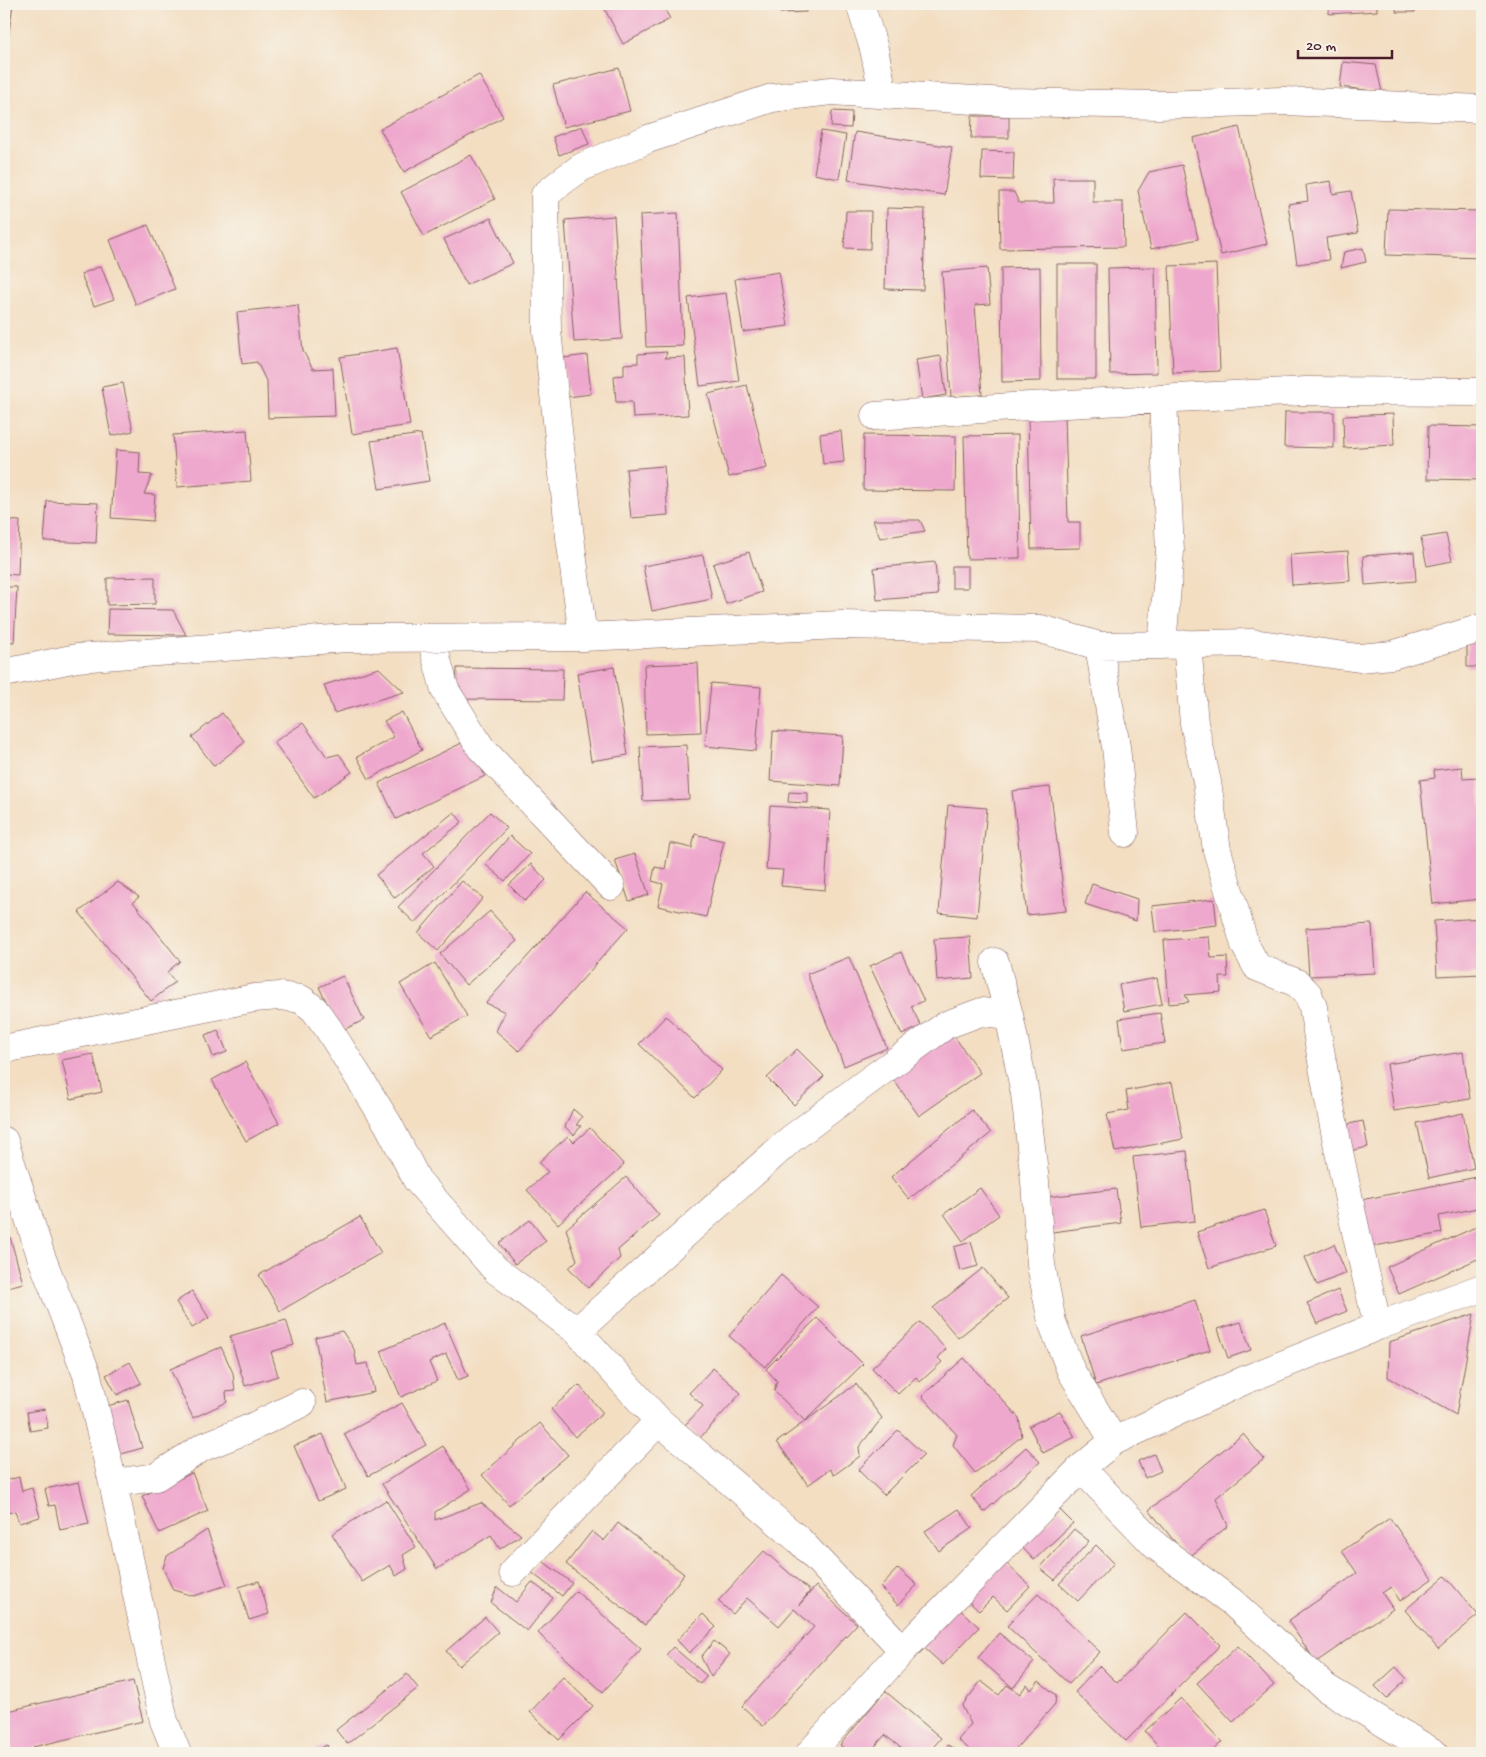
<svg xmlns="http://www.w3.org/2000/svg" width="1486" height="1757" font-family="'Gochi Hand',sans-serif">
  <rect width="100%" height="100%" fill="#f7f3e8"/>
  <filter id="ink" filterUnits="userSpaceOnUse"><feTurbulence type="fractalNoise" baseFrequency=".02" numOctaves="2"/><feDisplacementMap in="SourceGraphic" scale="10" xChannelSelector="R" yChannelSelector="G"/><feConvolveMatrix kernelMatrix="1 2 1 2 8 2 1 2 1" color-interpolation-filters="sRGB"/></filter>
  <filter id="wash" filterUnits="userSpaceOnUse"><feTurbulence type="fractalNoise" baseFrequency=".0096" numOctaves="4" result="noise"/><feDisplacementMap in="SourceGraphic" scale="20" xChannelSelector="R" yChannelSelector="G"/><feGaussianBlur stdDeviation="1.12" result="paint"/><feColorMatrix in="noise" values="0 0 0 0 0 0 0 0 0 0 0 0 0 0 0 0 0 1.4 0 .05"/><feComposite in="paint" operator="in"/></filter>
  <g filter="url(#wash)">
    <rect width="100%" height="100%" fill="#f3dec2"/>
    <g id="blocks">
      <!-- building -->
      <path fill="#efa8cd" d="M4 4H13L5 59H4Z
        M602 4H662L670 19 623 44Z
        M779 4H816V5L806 6V12L780 13Z
        M1329 4H1377V11L1329 14Z
        M1397 4H1415V12H1396Z
        M1343 62 1376 65 1382 92 1340 87Z
        M619 68 630 111 564 127 553 85Z
        M479 75 503 117 404 172 380 129Z
        M832 111 852 112 851 128 831 127Z
        M972 116H1009V138H971Z
        M582 126 589 144 559 155 553 137Z
        M1239 127 1267 244 1221 255 1193 138Z
        M821 131 846 135 839 179 814 174Z
        M855 132 952 147 944 195 848 180Z
        M982 151 1014 152 1013 180 981 179Z
        M471 155 495 199 424 236 401 192Z
        M1182 165 1198 239 1151 249 1138 191 1149 172Z
        M1053 178H1093V202H1123L1124 247 1000 249 999 192H1014L1019 203H1054Z
        M1331 181 1333 194 1351 191 1358 233 1326 238 1329 260 1297 264 1288 204 1308 201 1306 185Z
        M887 208 925 209 923 290 885 289Z
        M1388 209 1482 211V258L1386 255Z
        M846 211H871L870 249 844 248Z
        M678 213 683 346 646 347 640 215Z
        M614 216 622 339 574 342 565 220Z
        M491 218 513 263 466 285 444 239Z
        M148 225 175 289 136 305 110 240Z
        M1363 248 1366 262 1341 268 1344 252Z
        M1057 264H1096V379H1057Z
        M1216 264 1220 371 1173 373 1169 266Z
        M101 266 114 299 94 306 81 274Z
        M1040 267 1041 381 1002 382 1001 268Z
        M1155 267 1157 373 1110 374 1108 268Z
        M987 268 990 304 975 305 982 395 951 397 942 272Z
        M779 272 788 326 743 332 735 279Z
        M726 293 739 381 700 386 688 298Z
        M298 305 303 351 313 369 333 368 335 416 268 418 267 383 257 362 242 364 237 312Z
        M397 348 410 425 352 434 340 357Z
        M667 352 665 358 685 357 688 415 633 418 632 402H616L614 376 624 375V364L638 363V354Z
        M587 355 591 394 568 397 563 358Z
        M941 356 946 395 922 399 916 360Z
        M123 383 133 431 111 436 102 387Z
        M747 385 767 468 729 477 708 394Z
        M1285 412H1334V448L1284 447Z
        M1393 414 1394 445 1344 448 1343 416Z
        M1065 416 1068 522H1080V548L1031 549 1028 417Z
        M1428 426 1482 427V480L1427 479Z
        M247 430 251 481 177 487 173 435Z
        M841 431 844 462 823 464 820 434Z
        M421 434 429 481 379 489 371 441Z
        M864 435 956 436 955 491 863 490Z
        M1018 435 1020 558 967 559 964 436Z
        M116 450 140 452 139 474 152 475 144 494 155 495 153 521 111 518Z
        M664 466 668 515 631 518 626 469Z
        M47 501 98 503 96 543 44 541Z
        M4 520 20 521 18 575 4 574Z
        M873 520H920L925 531 880 538Z
        M1446 534 1452 561 1427 566 1421 538Z
        M1348 551 1350 581 1292 585 1290 555Z
        M749 552 762 592 726 604 713 564Z
        M1414 552 1416 581 1365 585 1363 556Z
        M703 555 712 599 652 611 643 566Z
        M935 562 938 595 877 600 874 568Z
        M952 566H968V588H952Z
        M155 577V604L107 605V578Z
        M4 587H17L14 642 4 641Z
        M108 609 173 610 186 635 107 634Z
        M1467 636H1482V667H1467Z
        M698 663 701 732 646 734 644 665Z
        M614 667 628 755 591 761 577 673Z
        M379 668 404 692 334 713 324 685Z
        M457 668 563 669 562 700 456 699Z
        M711 683 761 687 756 751 705 746Z
        M402 712 422 750 369 779 357 757 394 737 384 721Z
        M222 713 245 742 214 766 192 737Z
        M303 723 327 757 339 754 352 772 314 798 274 742Z
        M773 731 843 736 840 786 770 781Z
        M468 740 485 776 396 819 379 783Z
        M686 745 689 799 643 801 640 747Z
        M1462 767 1463 779 1479 778 1482 812V899L1433 904 1420 780 1435 778 1434 770Z
        M1050 787 1066 911 1027 915 1012 791Z
        M789 792 808 793V803L788 802Z
        M948 805 987 808 977 917 939 913Z
        M770 806 830 810 825 890 781 886 783 870 766 869Z
        M454 812 462 822 423 853 434 866 395 898 376 875Z
        M490 812 507 828 415 923 398 907Z
        M695 834 724 841 706 917 658 906 663 884 652 881 655 867 665 869 670 843 692 848Z
        M510 836 530 854 505 881 485 864Z
        M635 854 649 895 629 901 615 860Z
        M531 864 546 880 525 901 509 885Z
        M462 881 483 898 438 951 418 933Z
        M118 882 139 897 133 902 180 961 167 972 175 982 151 1001 79 912Z
        M1092 884 1137 899 1136 921 1085 904Z
        M585 892 628 928 519 1051 496 1031 505 1012 486 1003Z
        M1214 899 1217 925 1155 932 1152 906Z
        M490 911 517 941 466 985 440 954Z
        M1482 918V974L1437 976 1434 921Z
        M1372 924 1375 973 1309 976 1306 928Z
        M970 937 973 978 937 981 934 939Z
        M1209 937 1211 958 1227 957 1228 977H1220L1221 992 1185 995 1189 1002 1169 1004 1164 940Z
        M901 952 924 1001 911 1006 921 1026 902 1035 870 966Z
        M849 957 887 1048 844 1066 807 974Z
        M435 963 467 1016 431 1036 400 984Z
        M343 976 364 1020 341 1031 319 987Z
        M1157 978 1162 1004 1124 1011 1119 985Z
        M1160 1013 1165 1043 1123 1049 1119 1019Z
        M666 1016 722 1070 695 1098 639 1044Z
        M218 1030 227 1052 213 1057 205 1035Z
        M952 1033 980 1073 919 1116 891 1076Z
        M797 1049 824 1076 794 1105 767 1078Z
        M1463 1052 1470 1099 1394 1111 1387 1064Z
        M93 1054 102 1092 71 1099 62 1060Z
        M245 1062 279 1123 246 1141 212 1080Z
        M1172 1082 1183 1139 1115 1152 1107 1114 1129 1110 1126 1091Z
        M573 1109 582 1117 576 1125 581 1126 574 1135 565 1127Z
        M972 1110 991 1133 909 1199 891 1177Z
        M1463 1113 1474 1168 1429 1178 1417 1123Z
        M1363 1121 1368 1147 1345 1152 1339 1126Z
        M590 1128 624 1165 558 1224 527 1190 548 1172 539 1162 568 1136 574 1142Z
        M1187 1151 1195 1221 1141 1227 1133 1157Z
        M1482 1176V1207L1439 1216 1442 1233 1370 1247 1361 1200Z
        M626 1177 659 1215 618 1250 620 1258 588 1288 569 1268 577 1260 566 1229Z
        M980 1188 999 1215 963 1241 944 1214Z
        M1116 1189 1121 1223 1052 1232 1047 1197Z
        M1264 1210 1276 1246 1209 1268 1197 1232Z
        M360 1217 381 1253 280 1311 259 1275Z
        M530 1220 546 1241 515 1264 499 1243Z
        M1478 1226 1482 1236V1257L1399 1294 1387 1267Z
        M10 1237 23 1283 4 1288V1239Z
        M971 1242 978 1266 960 1271 954 1247Z
        M1334 1244 1346 1273 1317 1285 1305 1257Z
        M983 1268 1008 1298 958 1338 933 1308Z
        M781 1275 818 1307 765 1367 729 1336Z
        M1338 1290 1347 1311 1317 1324 1307 1303Z
        M192 1291 209 1318 192 1328 176 1302Z
        M1195 1300 1210 1350 1096 1385 1081 1336Z
        M1474 1314 1456 1415 1388 1377 1389 1342Z
        M817 1318 863 1364 805 1421 774 1391 777 1381 766 1369Z
        M286 1320 294 1345 271 1352 278 1376 245 1386 230 1336Z
        M920 1322 946 1349 938 1358 942 1362 920 1382 916 1377 898 1394 872 1368Z
        M1241 1322 1251 1350 1228 1358 1218 1329Z
        M445 1323 468 1376 458 1380 446 1354 429 1362 437 1381 401 1397 381 1351Z
        M342 1331 354 1349 357 1365 368 1363 374 1392 327 1402 315 1337Z
        M221 1347 233 1373 235 1391 226 1392 227 1402 193 1418 170 1369Z
        M964 1358 1019 1418 1022 1436 975 1473 953 1445 957 1435 922 1396Z
        M130 1362 141 1383 117 1395 106 1375Z
        M713 1368 741 1393 700 1438 685 1425 703 1406 689 1393Z
        M856 1384 882 1418 859 1447 860 1456 834 1475 830 1469 808 1485 777 1442Z
        M579 1385 603 1413 575 1437 551 1409Z
        M128 1400 142 1448 118 1455 104 1407Z
        M402 1403 426 1445 368 1476 344 1434Z
        M45 1409 48 1428 30 1431 27 1412Z
        M1060 1411 1075 1437 1043 1453 1029 1426Z
        M540 1423 568 1455 509 1505 482 1475Z
        M898 1430 924 1455 884 1495 858 1470Z
        M323 1434 346 1489 318 1501 294 1446Z
        M1243 1434 1264 1459 1216 1498 1228 1526 1188 1558 1149 1510Z
        M443 1446 471 1489 435 1512V1520L481 1503 521 1535 500 1549 491 1535 437 1569 382 1484Z
        M1026 1447 1040 1462 984 1512 971 1496Z
        M1154 1454 1161 1471 1145 1478 1138 1461Z
        M192 1473 208 1511 159 1533 142 1496Z
        M19 1477 22 1491 32 1488 40 1517 19 1523 15 1511 4 1514V1481Z
        M79 1482 89 1524 60 1530 55 1505 49 1506 45 1489Z
        M386 1500 416 1547 403 1555 407 1569 396 1576 390 1565 362 1582 332 1534Z
        M959 1509 972 1528 939 1551 925 1531Z
        M1060 1510 1073 1523 1034 1560 1021 1546Z
        M1390 1518 1432 1579 1400 1601 1391 1587 1382 1593 1393 1609 1316 1662 1288 1621 1357 1573 1342 1551Z
        M618 1523 684 1574 645 1625 566 1564 592 1531 604 1541Z
        M1074 1529 1089 1541 1055 1580 1040 1568Z
        M207 1530 227 1585 194 1596 173 1590 163 1568 167 1556Z
        M1096 1545 1114 1563 1078 1601 1059 1584Z
        M764 1551 810 1591 799 1605 816 1586 857 1624 763 1726 742 1706 814 1627 794 1609 779 1626 747 1598 733 1614 718 1601Z
        M540 1559 572 1583 562 1596 531 1572Z
        M1005 1562 1030 1586 1007 1610 993 1597 979 1611 967 1600Z
        M898 1568 917 1585 898 1605 880 1587Z
        M1445 1576 1478 1615 1438 1649 1405 1610Z
        M259 1581 269 1614 249 1620 239 1587Z
        M532 1582 553 1598 527 1631 491 1603 497 1587 516 1602Z
        M576 1591 641 1649 603 1692 538 1633Z
        M1038 1594 1100 1652 1069 1684 1007 1626Z
        M956 1606 979 1627 943 1665 920 1644Z
        M1187 1612 1220 1645 1126 1741 1075 1692 1100 1666 1117 1683Z
        M703 1614 716 1627 689 1653 677 1640Z
        M485 1617 498 1632 459 1666 446 1651Z
        M999 1633 1034 1662 1013 1688 978 1658Z
        M714 1641 730 1654 711 1677 701 1657Z
        M1238 1646 1274 1685 1233 1722 1197 1683Z
        M673 1647 707 1676 700 1684 666 1655Z
        M1396 1667 1407 1679 1387 1698 1375 1686Z
        M407 1674 418 1688 347 1744 336 1730Z
        M563 1677 593 1706 559 1740 530 1712Z
        M133 1681 143 1721 33 1747 34 1753H4V1712Z
        M981 1681 999 1695 1007 1685 1020 1694 1027 1684 1031 1690 1039 1681 1056 1695 1055 1704 1012 1753H974L958 1740 971 1724 962 1706Z
        M885 1691 941 1738 928 1753H907L885 1735 869 1753H850L840 1745Z
        M1181 1698 1222 1742 1210 1753H1165L1145 1731Z
        M327 1745 330 1753H308Z
        M948 1745 960 1753H942Z"/>
    </g>
  </g>
  <g filter="url(#ink)">
    <use href="#blocks" fill-opacity="0" stroke="#856260" stroke-width="1"/>
    <g fill="none" stroke-linecap="round" stroke-linejoin="round">
      <defs>
        <path id="street" d="M860 4 874 49 883 93
          M875 416 1012 407 1306 391 1482 392
          M583 637 570 537 547 331 545 195 565 179 582 167 648 139 772 98 831 91 1006 102 1158 105 1283 101 1482 109
          M431 638 445 690 481 748 611 886
          M1187 644 1194 723 1207 782 1217 850 1245 945 1257 967 1297 983 1308 994 1313 1007C1330 1115 1352 1220 1378 1326
          M1162 645 1170 551 1163 399
          M1099 646 1116 747 1125 833
          M4 673 77 658 347 638 583 637 841 625 1041 629 1099 646 1253 643 1359 658 1392 655 1482 628
          M995 962 1009 1015 1025 1094 1035 1182 1041 1265 1052 1322 1071 1371 1114 1441
          M4 1049 254 998 280 996 301 999 314 1009 328 1028 388 1124 417 1180 496 1270 577 1331 659 1421 799 1540 903 1650
          M4 1141 41 1256 87 1375 113 1483
          M577 1331 791 1139 867 1082 946 1025 981 1012 1009 1015
          M1081 1468 1156 1546 1232 1602 1326 1688 1434 1753
          M513 1572 659 1421
          M177 1753 164 1721 113 1483 156 1477 203 1447 248 1429 302 1403
          M810 1753 903 1650 1081 1468 1114 1441 1245 1380 1378 1326 1482 1288"/>
      </defs>
      <!-- street casing -->
      <use href="#street" stroke="#856260" stroke-width="29"/>
      <!-- street -->
      <use href="#street" stroke="#fff" stroke-width="28"/>
    </g>
  </g>
  <!-- margin -->
  <rect width="1486" height="1757" fill="none" stroke="#f7f3e8" stroke-width="20"/>
  <!-- scale -->
  <path d="M1298 50v8h94v-8" fill="none" stroke="#4a1f2b" stroke-width="2.5"/>
  <text x="1306" y="50" font-size="15" fill="#4a1f2b" stroke="#f7f3e8" stroke-width="4" paint-order="stroke">20 m</text>
</svg>
